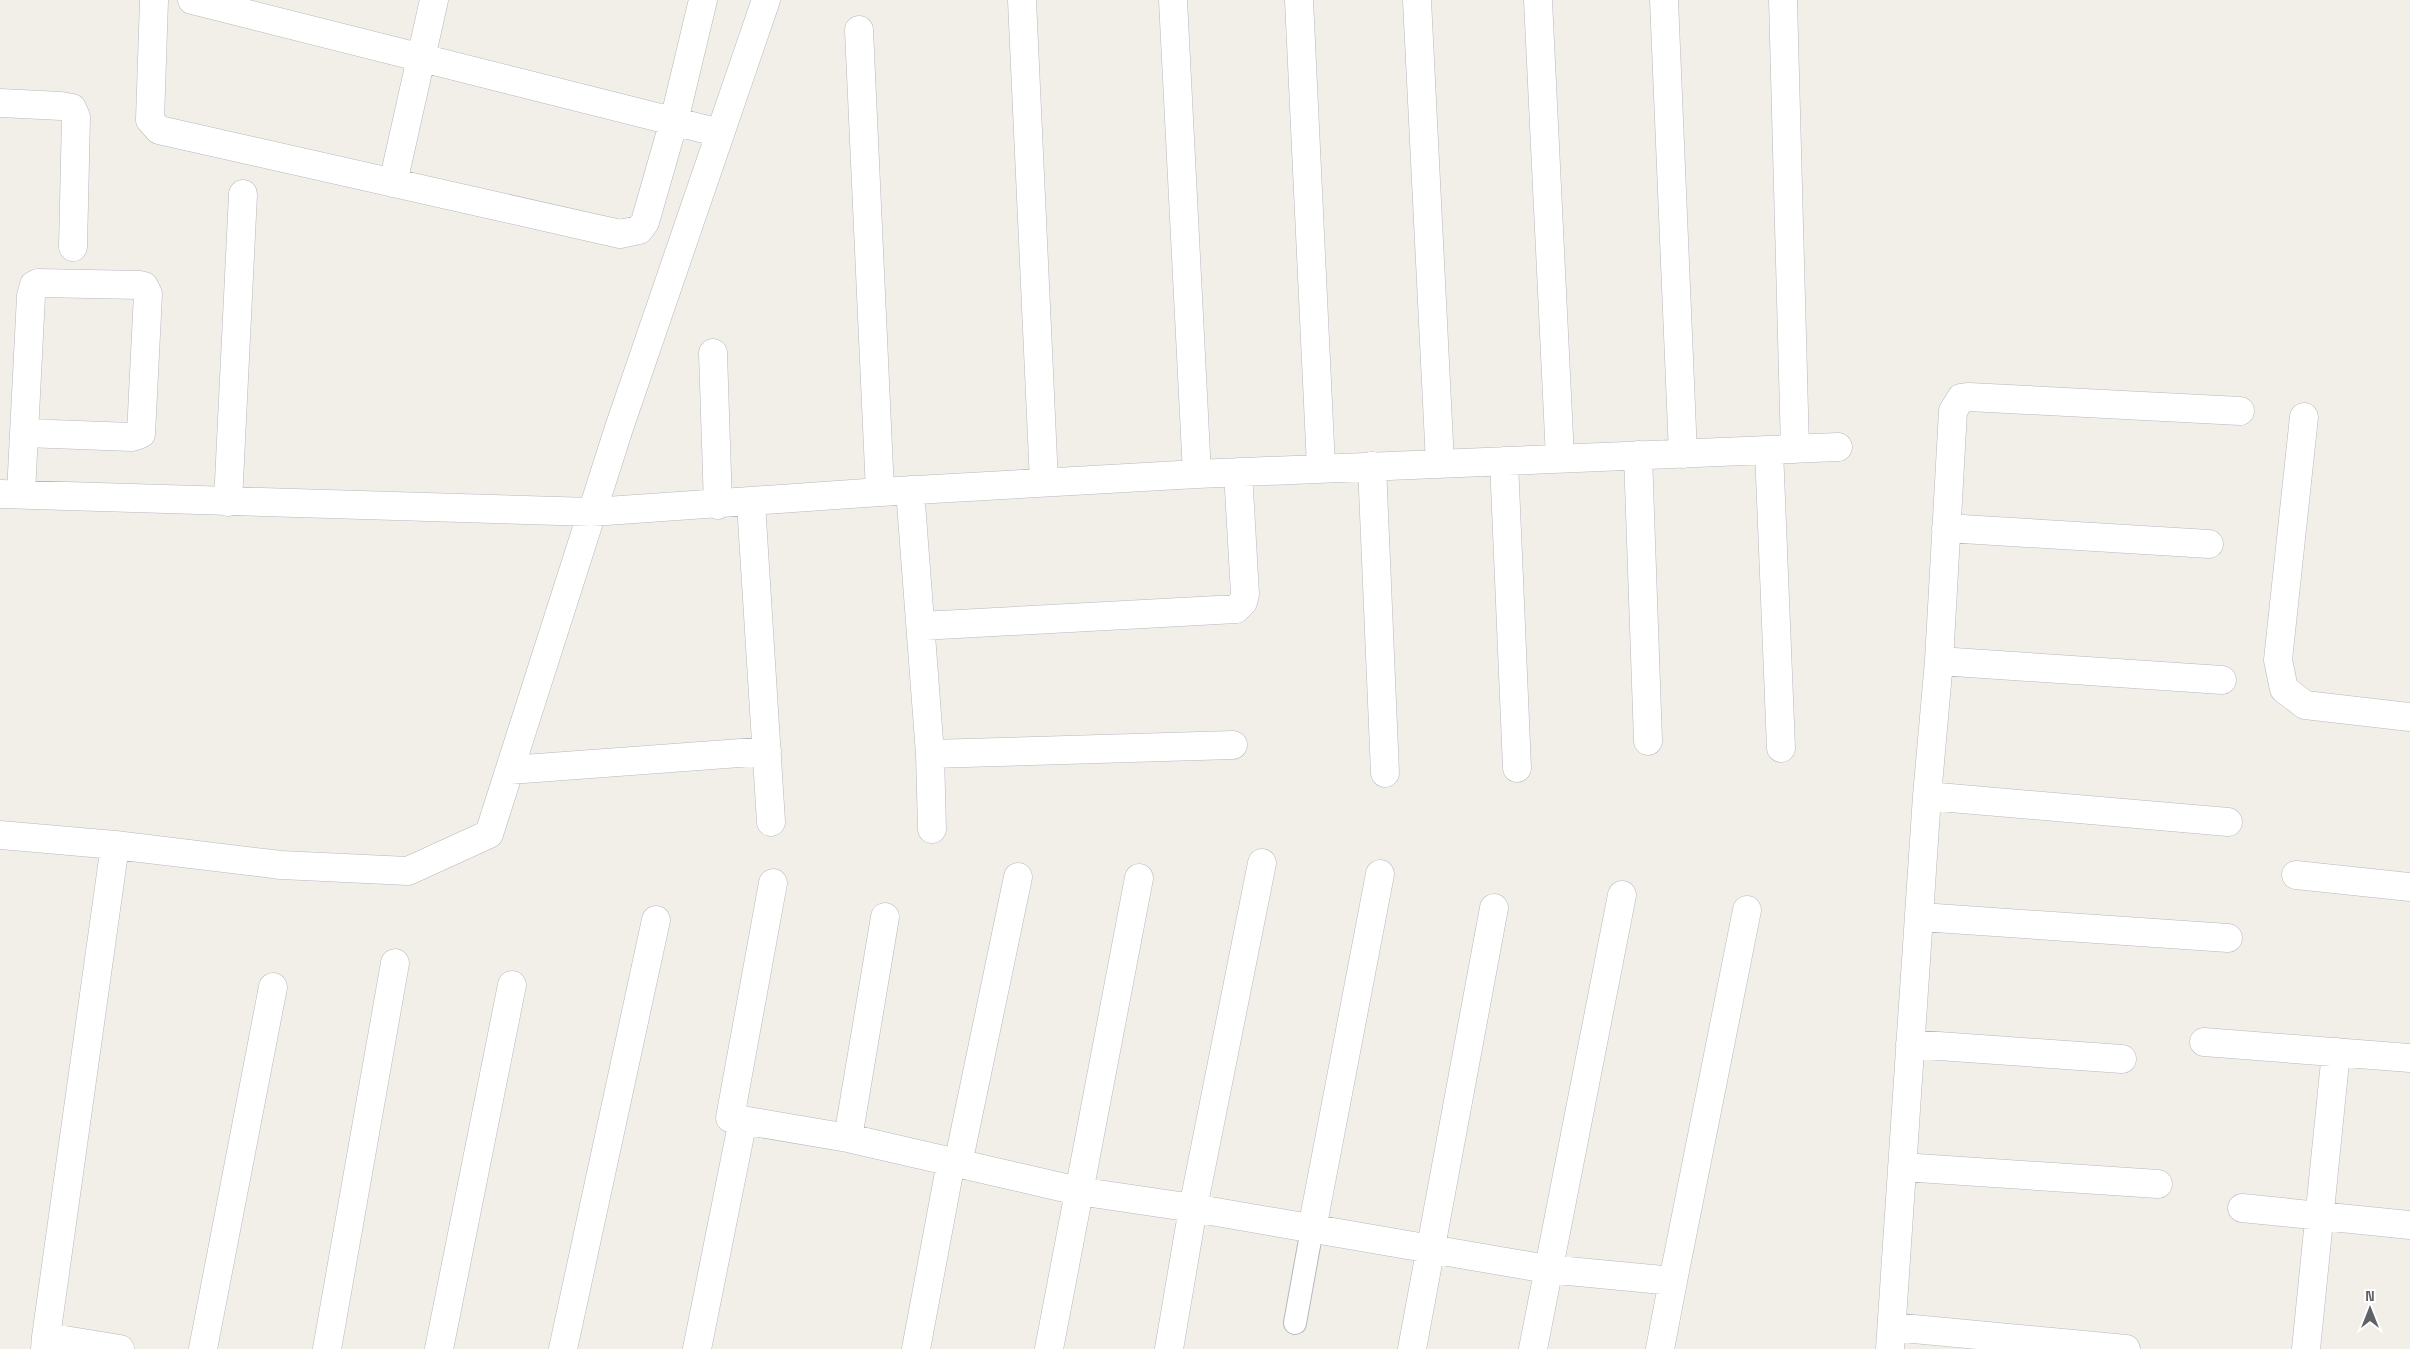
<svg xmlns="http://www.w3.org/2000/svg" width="2410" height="1349" font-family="'Space Grotesk',sans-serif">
  <rect width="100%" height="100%" fill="#f1efe8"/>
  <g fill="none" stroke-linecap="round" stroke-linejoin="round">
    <defs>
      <path id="lane" d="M1295 1323 1312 1229"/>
      <path id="street" d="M154 0 150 120 159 130 620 234 639 230 645 222 674 121 703 0
        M192 0 720 133
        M1022 0 1044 482
        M1173 0 1197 474
        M1299 0 1321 467
        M1417 0 1440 463
        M1538 0 1560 458
        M1664 0 1683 454
        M1783 0 1795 449
        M859 30 880 492
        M0 103 61 106 72 108 76 117 73 247
        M393 183 434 0
        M713 353 718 505
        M2304 417 2278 660 2284 689 2305 705 2410 717
        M1769 450 1781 748
        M1638 455 1648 741
        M1504 461 1517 768
        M1372 466 1385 773
        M910 490 930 754 1233 745
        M21 493 31 296 34 285 38 283 140 285 144 286 148 294 141 434 132 437 25 433
        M0 494 592 512 880 492 1197 474 1838 447
        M228 502 243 194
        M751 503 771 822
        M1946 528 2209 544
        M921 626 1236 609 1243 602 1245 594 1238 472
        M1939 661 2222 680
        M930 754 932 829
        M510 770 767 751
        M1927 796 2228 822
        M0 835 115 845
        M2296 875 2410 887
        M773 883 730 1118 848 1138 1078 1191 1193 1208 1547 1269 1673 1281 1660 1349
        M1921 917 2228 938
        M2204 1042 2410 1058
        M1910 1044 2122 1059
        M848 1138 885 917
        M958 1164 1018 877
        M1902 1167 2158 1184
        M2242 1208 2410 1225
        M1312 1229 1380 874
        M1673 1281 1747 910
        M1892 1327 2126 1349
        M46 1337 115 845 281 865 408 871 489 834 619 428 766 0
        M45 1349 46 1337 120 1349
        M203 1349 273 987
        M327 1349 395 963
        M439 1349 512 985
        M563 1349 656 920
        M697 1349 743 1120
        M916 1349 951 1162
        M1049 1349 1139 878
        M1169 1349 1193 1208 1262 863
        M1412 1349 1494 908
        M1533 1349 1622 895
        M1890 1349 1927 796 1939 661 1953 411 1961 398 1969 397 2240 411
        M2306 1349 2336 1052"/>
    </defs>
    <!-- lane casing -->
    <use href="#lane" stroke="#b5b8bc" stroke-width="24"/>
    <!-- street casing -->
    <use href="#street" stroke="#b5b8bc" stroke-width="29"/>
    <!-- lane -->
    <use href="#lane" stroke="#fff" stroke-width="22"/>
    <!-- street -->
    <use href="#street" stroke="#fff" stroke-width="28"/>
  </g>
  <!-- north arrow -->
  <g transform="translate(2370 1309)" stroke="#ffffff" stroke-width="4" paint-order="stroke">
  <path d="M0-4L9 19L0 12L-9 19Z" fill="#5f6368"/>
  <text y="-8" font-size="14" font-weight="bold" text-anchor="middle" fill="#5f6368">N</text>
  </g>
</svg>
